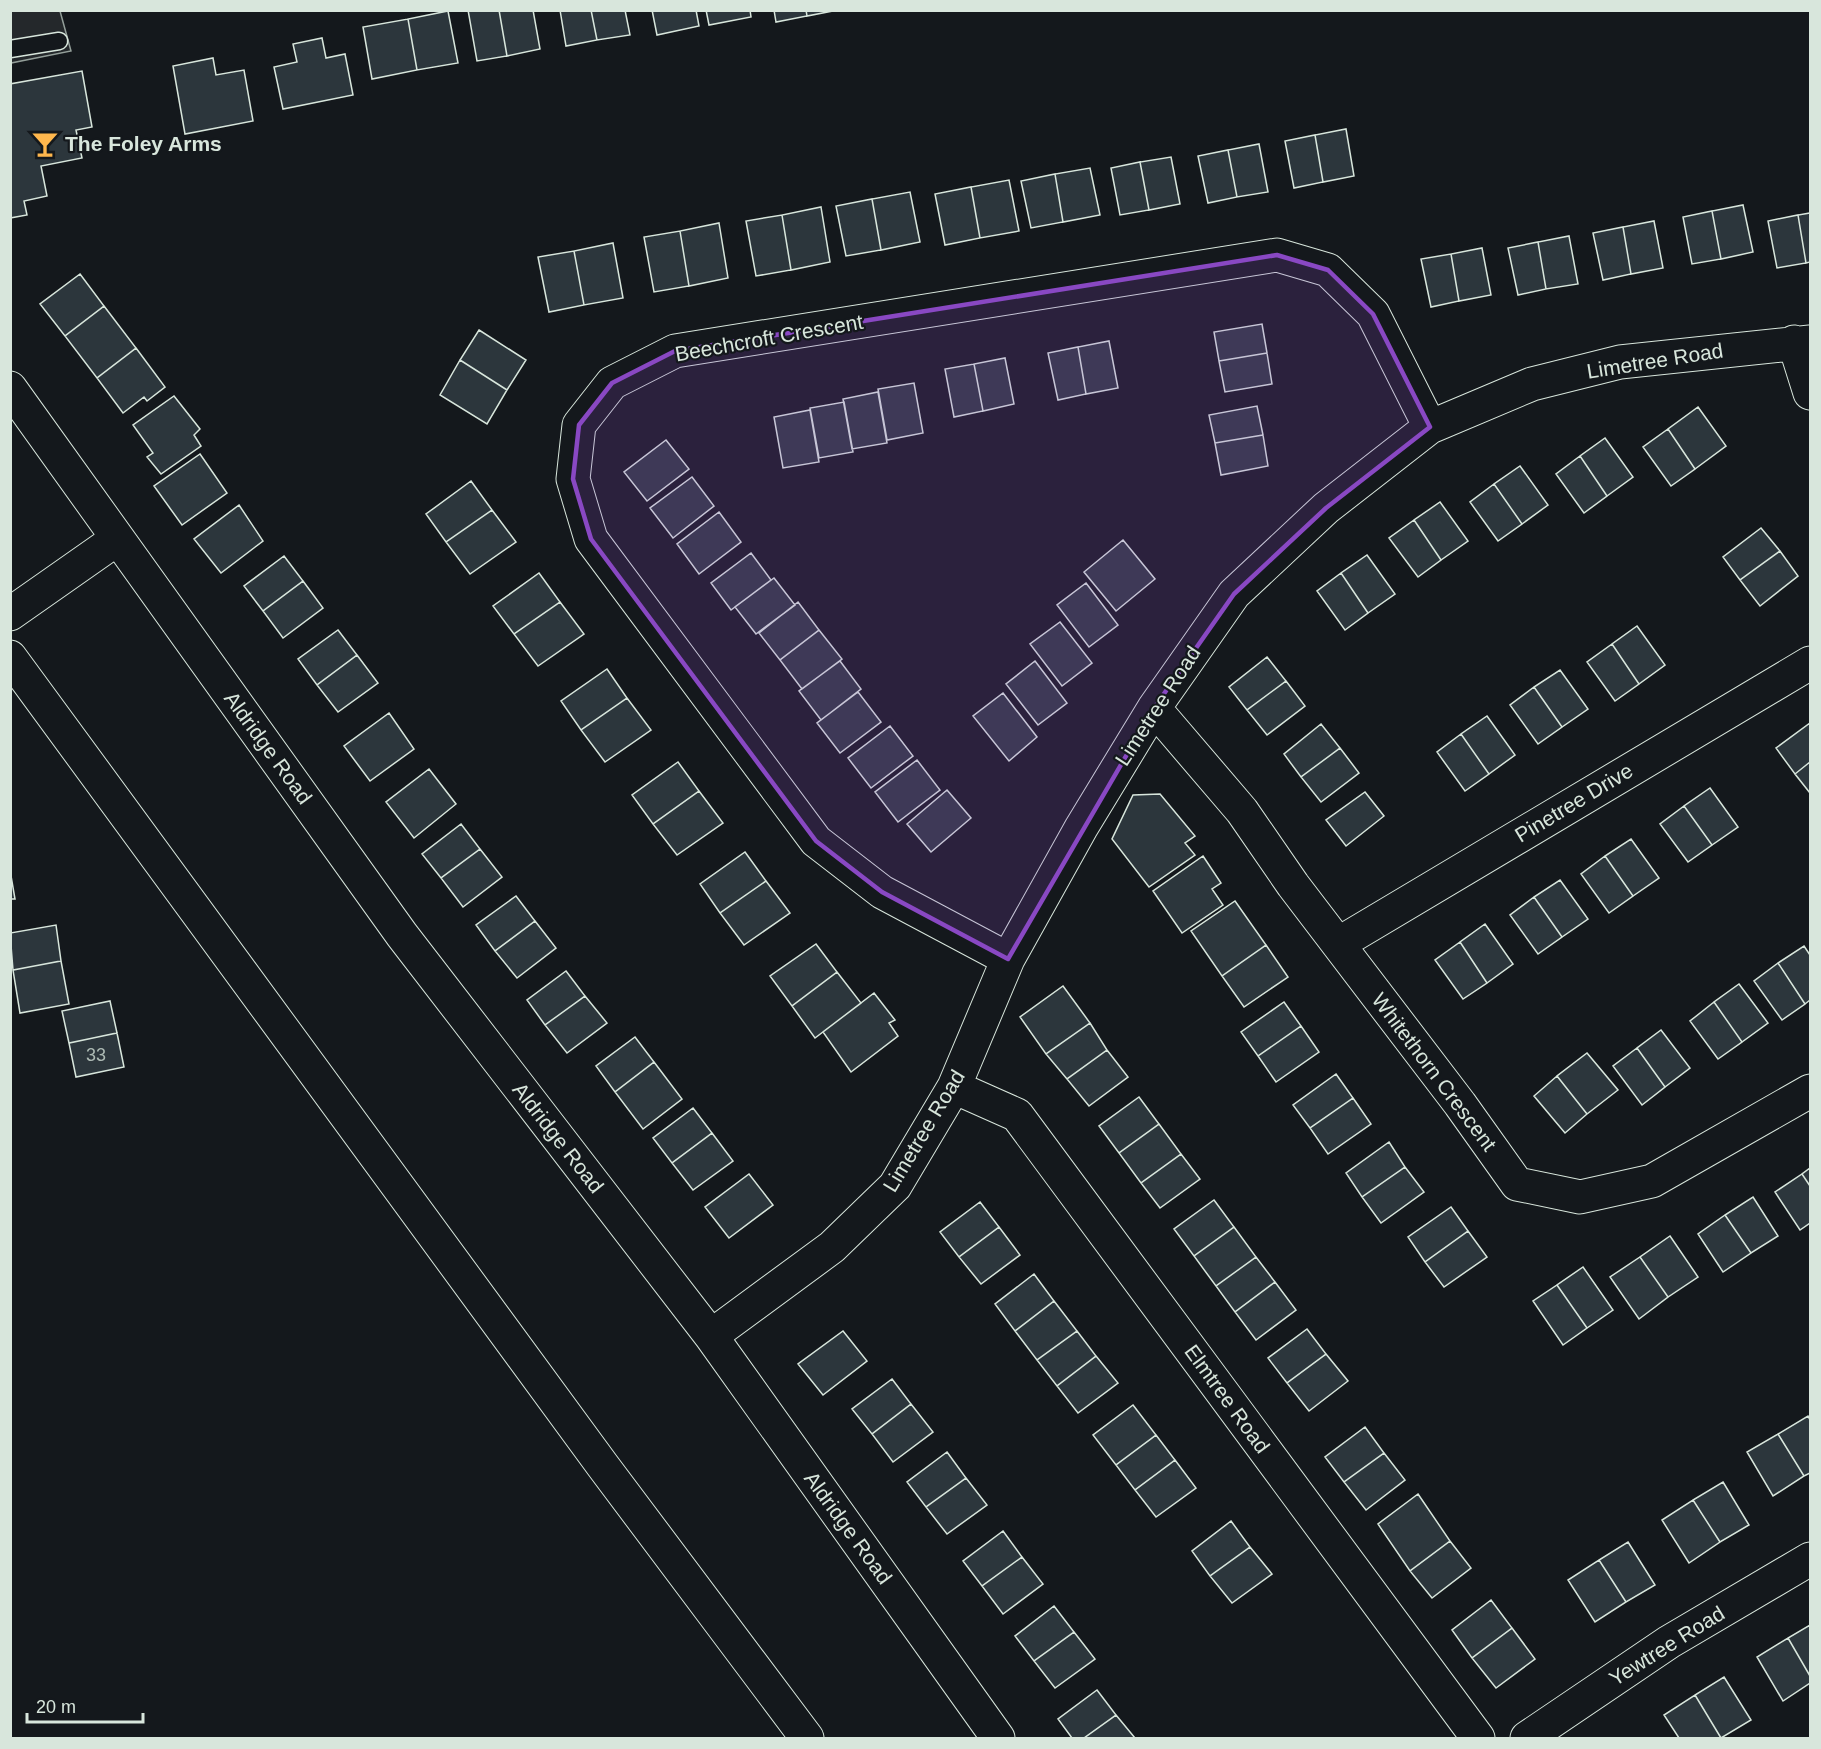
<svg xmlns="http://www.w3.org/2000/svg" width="1821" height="1749" font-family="Arial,sans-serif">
  <rect width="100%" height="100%" fill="#14181c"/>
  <!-- parking -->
  <path fill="#24282b" stroke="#939e99" stroke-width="1.5" d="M11 11H60L71 51 11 63Z"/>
  <!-- building -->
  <path fill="#2c363c" stroke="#d8e6dc" stroke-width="1.5" d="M468 10H499L507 56 477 61Z
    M499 10H533L540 49 507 56Z
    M560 10H591L597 40 566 46Z
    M591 10H625L630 35 597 40Z
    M652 10H696L699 26 657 35Z
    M706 10H750L751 17 709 25Z
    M774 10H806L807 16 776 22Z
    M806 10H838L807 16Z
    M448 11 458 63 417 70 408 19Z
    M408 19 417 70 372 79 363 27Z
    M322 38 326 58 345 54 353 95 283 109 274 67 297 62 293 44Z
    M213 58 216 75 244 70 253 121 185 134 173 66Z
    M82 71 92 127 76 130 82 158 41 166 47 196 24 201 27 215 10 218V84Z
    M1346 129 1354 176 1323 182 1315 135Z
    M1315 135 1323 182 1294 188 1285 141Z
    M1259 144 1268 192 1237 197 1228 150Z
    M1228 150 1237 197 1208 203 1198 156Z
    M1171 157 1180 204 1149 210 1140 162Z
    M1140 162 1149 210 1120 215 1111 168Z
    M1090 168 1100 215 1063 222 1055 174Z
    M1055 174 1063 222 1031 228 1021 181Z
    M1009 180 1019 231 980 238 971 187Z
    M971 187 980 238 945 245 935 194Z
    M910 192 920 242 881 250 872 199Z
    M872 199 881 250 846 256 836 206Z
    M1743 205 1753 252 1721 259 1712 211Z
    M821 207 830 262 791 270 782 215Z
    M1712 211 1721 259 1692 264 1683 217Z
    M1810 213V262L1806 263 1798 215Z
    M782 215 791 270 756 276 746 221Z
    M1798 215 1806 263 1777 268 1768 221Z
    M1654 221 1663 268 1631 274 1623 227Z
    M719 223 728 278 689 286 680 231Z
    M1623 227 1631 274 1603 280 1593 233Z
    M680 231 689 286 654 292 644 237Z
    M1569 236 1578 284 1546 289 1538 242Z
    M1538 242 1546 289 1518 295 1508 248Z
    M613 243 623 298 584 305 574 251Z
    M1482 248 1491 295 1459 301 1451 254Z
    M574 251 584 305 549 312 538 257Z
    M1451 254 1459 301 1431 307 1421 259Z
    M80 274 104 306 65 336 40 304Z
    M104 306 136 348 97 378 65 336Z
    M1262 324 1267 353 1219 361 1214 332Z
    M479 330 526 360 507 390 460 360Z
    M1109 341 1118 388 1086 394 1078 347Z
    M1078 347 1086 394 1058 400 1048 353Z
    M136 348 165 387 147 401 144 397 123 413 97 378Z
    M1267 353 1272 384 1225 392 1219 361Z
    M1005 358 1014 404 983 411 974 364Z
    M460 360 507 390 487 424 440 395Z
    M974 364 983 411 954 417 945 369Z
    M914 383 923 433 887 440 878 389Z
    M878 392 887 443 852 449 843 399Z
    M174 396 200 429 194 435 201 446 161 474 147 457 153 453 133 425Z
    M844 402 853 452 819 458 810 408Z
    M1257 406 1263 435 1215 443 1209 415Z
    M1698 407 1726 446 1695 469 1668 429Z
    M810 410 819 462 783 468 774 417Z
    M1668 429 1695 469 1671 486 1643 447Z
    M1263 435 1268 466 1221 475 1215 443Z
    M1605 438 1633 477 1607 496 1580 456Z
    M666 440 689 469 647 501 624 472Z
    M200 454 227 493 182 525 154 486Z
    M1580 456 1607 496 1584 513 1556 474Z
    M1520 466 1548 505 1522 524 1494 484Z
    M692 477 714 506 673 538 650 508Z
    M471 481 492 510 446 542 426 514Z
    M1494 484 1522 524 1498 541 1470 502Z
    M1440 502 1468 541 1441 560 1414 520Z
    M239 505 263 541 221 573 194 539Z
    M492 510 516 542 470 574 446 542Z
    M719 512 741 542 699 574 677 544Z
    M1414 520 1441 560 1418 577 1389 538Z
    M1761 528 1780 551 1740 580 1723 557Z
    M1123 540 1155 579 1116 611 1084 572Z
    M1780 551 1798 576 1760 606 1740 580Z
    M751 553 771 580 731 610 711 583Z
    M1367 555 1395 594 1368 613 1341 573Z
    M284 556 303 581 263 611 244 586Z
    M539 573 560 602 514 634 493 606Z
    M1341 573 1368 613 1345 630 1317 591Z
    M774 578 795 605 756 634 735 607Z
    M303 581 323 608 283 638 263 611Z
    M1086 583 1118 625 1089 647 1057 605Z
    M560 602 584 634 538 666 514 634Z
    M798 602 819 630 780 660 759 633Z
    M1060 622 1092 663 1062 686 1030 644Z
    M1637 626 1665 665 1639 684 1612 644Z
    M338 630 357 655 317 685 298 659Z
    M819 630 842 659 802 689 780 660Z
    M1612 644 1639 684 1615 701 1587 662Z
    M357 655 378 683 338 712 317 685Z
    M1267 657 1286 681 1247 710 1229 687Z
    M840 661 861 689 821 720 799 691Z
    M1035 661 1067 703 1038 725 1006 684Z
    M607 669 627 698 581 730 561 701Z
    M1560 670 1588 709 1562 727 1534 687Z
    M1286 681 1305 706 1267 735 1247 710Z
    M1534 687 1562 727 1538 744 1510 705Z
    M858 692 881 722 840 753 817 723Z
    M1003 693 1037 737 1009 761 973 716Z
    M627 698 651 730 605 762 581 730Z
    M389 713 414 749 370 781 344 746Z
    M1487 716 1515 755 1489 774 1461 734Z
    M1810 723V762L1795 774 1776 748Z
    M1321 724 1340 748 1301 777 1284 754Z
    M890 726 913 756 871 788 848 758Z
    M1461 734 1489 774 1465 791 1437 752Z
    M1340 748 1359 773 1321 802 1301 777Z
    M917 760 940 790 898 822 875 792Z
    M678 762 699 791 653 824 632 795Z
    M1810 762V793L1795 774Z
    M429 769 456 804 414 838 386 802Z
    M1710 788 1738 827 1712 845 1684 806Z
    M947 790 971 818 931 852 907 824Z
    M699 791 723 823 677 855 653 824Z
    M1365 792 1384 816 1346 846 1326 820Z
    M1160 794 1195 836 1185 843 1195 855 1149 887 1112 839 1133 795Z
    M1684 806 1712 845 1688 862 1660 824Z
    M461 824 480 849 441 878 422 854Z
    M1631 839 1659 878 1633 896 1605 856Z
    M480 849 502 877 463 907 441 878Z
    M745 852 766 881 720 913 700 884Z
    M1203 856 1221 883 1212 889 1223 905 1182 933 1153 891Z
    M1605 856 1633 896 1609 913 1581 874Z
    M10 870 15 899H10Z
    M1560 880 1588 919 1562 937 1534 897Z
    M766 881 790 913 744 945 720 913Z
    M516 896 535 921 495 951 476 925Z
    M1534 897 1562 937 1538 954 1510 915Z
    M1235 901 1266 945 1222 976 1191 931Z
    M535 921 556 948 517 978 495 951Z
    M1485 924 1513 964 1487 983 1460 942Z
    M56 925 61 961 13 970 10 933Z
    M1460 942 1487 983 1463 999 1435 960Z
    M816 944 837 972 792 1006 770 976Z
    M1266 945 1288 977 1244 1007 1222 976Z
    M1804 946 1810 955V1000L1805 1004 1778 963Z
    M61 961 69 1004 20 1013 13 970Z
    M1778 963 1805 1004 1782 1020 1754 981Z
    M566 971 585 996 545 1025 527 1000Z
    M837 972 861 1003 815 1038 792 1006Z
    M1739 984 1768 1023 1742 1042 1714 1002Z
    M1063 986 1090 1023 1046 1054 1020 1017Z
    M874 993 895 1020 889 1023 898 1036 851 1072 823 1032Z
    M585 996 607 1023 567 1053 545 1025Z
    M110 1001 117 1033 69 1043 62 1011Z
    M1284 1002 1301 1026 1258 1056 1241 1032Z
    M1714 1002 1742 1042 1718 1059 1690 1021Z
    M1090 1023 1107 1050 1067 1079 1046 1054Z
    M1301 1026 1319 1052 1276 1082 1258 1056Z
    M1661 1030 1690 1068 1665 1087 1637 1048Z
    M117 1033 124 1067 76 1077 69 1043Z
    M635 1037 654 1062 615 1092 596 1066Z
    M1637 1048 1665 1087 1642 1105 1613 1066Z
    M1107 1050 1128 1077 1089 1106 1067 1079Z
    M1587 1053 1618 1090 1587 1114 1557 1076Z
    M654 1062 682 1099 643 1129 615 1092Z
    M1336 1074 1353 1098 1310 1128 1293 1105Z
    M1557 1076 1587 1114 1565 1133 1534 1096Z
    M1139 1097 1159 1124 1119 1153 1099 1126Z
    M1353 1098 1371 1124 1328 1154 1310 1128Z
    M693 1108 712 1133 672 1163 653 1138Z
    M1159 1124 1181 1154 1141 1183 1119 1153Z
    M712 1133 733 1161 693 1190 672 1163Z
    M1389 1142 1405 1167 1362 1197 1346 1173Z
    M1181 1154 1200 1179 1160 1208 1141 1183Z
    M1405 1167 1424 1192 1381 1223 1362 1197Z
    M1810 1168V1186L1802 1174Z
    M749 1174 773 1205 729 1238 705 1207Z
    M1802 1174 1810 1186V1223L1800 1230 1775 1192Z
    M1753 1197 1778 1236 1751 1253 1725 1215Z
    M1214 1200 1234 1227 1194 1256 1174 1229Z
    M980 1202 999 1227 959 1257 940 1232Z
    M1451 1207 1468 1231 1425 1262 1408 1237Z
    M1725 1215 1751 1253 1723 1272 1698 1234Z
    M999 1227 1020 1255 981 1284 959 1257Z
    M1234 1227 1256 1257 1216 1286 1194 1256Z
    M1468 1231 1487 1257 1444 1287 1425 1262Z
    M1670 1236 1698 1277 1668 1297 1640 1257Z
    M1256 1257 1275 1282 1235 1312 1216 1286Z
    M1640 1257 1668 1297 1639 1319 1610 1277Z
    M1583 1267 1613 1310 1587 1328 1557 1285Z
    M1034 1274 1054 1301 1015 1331 995 1304Z
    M1275 1282 1296 1310 1256 1340 1235 1312Z
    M1557 1285 1587 1328 1563 1345 1533 1301Z
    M1054 1301 1077 1331 1037 1360 1015 1331Z
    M1307 1329 1326 1354 1287 1383 1268 1358Z
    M843 1331 867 1361 823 1395 798 1364Z
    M1077 1331 1096 1356 1057 1386 1037 1360Z
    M1326 1354 1348 1381 1309 1411 1287 1383Z
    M1096 1356 1118 1383 1078 1413 1057 1386Z
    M892 1379 911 1404 872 1434 852 1409Z
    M911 1404 933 1432 893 1462 872 1434Z
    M1133 1405 1156 1435 1116 1465 1093 1435Z
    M1808 1416 1810 1420V1473L1804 1476 1778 1434Z
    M1365 1427 1384 1453 1344 1482 1325 1457Z
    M1778 1434 1804 1476 1773 1496 1747 1452Z
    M1156 1435 1175 1460 1135 1490 1116 1465Z
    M947 1452 966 1478 926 1507 907 1482Z
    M1384 1453 1405 1480 1366 1510 1344 1482Z
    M1175 1460 1196 1488 1156 1517 1135 1490Z
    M966 1478 987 1505 947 1534 926 1507Z
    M1723 1482 1749 1525 1720 1542 1693 1500Z
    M1418 1494 1450 1541 1410 1571 1378 1524Z
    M1693 1500 1720 1542 1689 1563 1662 1520Z
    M1231 1521 1250 1547 1210 1576 1192 1551Z
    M1003 1531 1022 1557 982 1586 963 1561Z
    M1450 1541 1471 1568 1432 1598 1410 1571Z
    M1628 1542 1655 1585 1626 1602 1599 1560Z
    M1250 1547 1272 1574 1232 1603 1210 1576Z
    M1022 1557 1043 1584 1003 1614 982 1586Z
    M1599 1560 1626 1602 1595 1622 1568 1580Z
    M1491 1600 1512 1628 1472 1658 1452 1630Z
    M1054 1606 1074 1632 1034 1661 1015 1636Z
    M1810 1625V1676L1788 1638Z
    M1512 1628 1535 1659 1496 1688 1472 1658Z
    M1074 1632 1095 1659 1055 1688 1034 1661Z
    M1788 1638 1810 1676V1683L1783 1701 1757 1657Z
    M1724 1677 1751 1720 1721 1738 1695 1695Z
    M1097 1690 1116 1715 1084 1738H1072L1058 1719Z
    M1695 1695 1721 1738H1679L1664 1715Z
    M1116 1715 1135 1738H1084Z"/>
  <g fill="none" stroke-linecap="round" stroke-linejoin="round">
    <defs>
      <path id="service" d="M10 49 59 41"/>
      <path id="minor" d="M1794 342 1810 393
        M10 388 402 935 711 1336 998 1738
        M10 614 117 539
        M1154 708 1242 811 1293 885 1460 1104 1517 1184 1580 1197 1652 1181 1810 1091
        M1338 944 1810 663
        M1008 959 882 892 816 841 591 539 573 479 579 425 612 383 675 351 1277 255 1328 270 1373 314 1430 427
        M954 1087 1017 1115 1478 1738
        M711 1336 832 1247 895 1186 954 1087 1008 959 1081 828 1154 708 1234 594 1326 508 1430 427 1532 384 1620 362 1810 342
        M1527 1738 1669 1642 1810 1559"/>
      <path id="tertiary" d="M10 657 603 1466 807 1738"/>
    </defs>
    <!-- service casing -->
    <use href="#service" stroke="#d8e6dc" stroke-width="19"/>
    <!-- minor casing -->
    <use href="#minor" stroke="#d8e6dc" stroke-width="35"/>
    <!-- tertiary casing -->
    <use href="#tertiary" stroke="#d8e6dc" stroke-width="35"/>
    <!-- service -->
    <use href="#service" stroke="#14181c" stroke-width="16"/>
    <!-- minor -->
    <use href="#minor" stroke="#14181c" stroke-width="33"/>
    <!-- tertiary -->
    <use href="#tertiary" stroke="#14181c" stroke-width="33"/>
  </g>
  <!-- marked area -->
  <path fill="#8948c3" fill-opacity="0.2" stroke="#8948c3" stroke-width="4.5" stroke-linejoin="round" d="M1277 255 1328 270 1373 314 1430 427 1326 508 1234 594 1154 708 1008 959 882 892 816 841 591 539 573 479 579 425 612 383 675 351Z"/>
  <!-- icons -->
  <defs>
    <symbol id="bar-bare" viewBox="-9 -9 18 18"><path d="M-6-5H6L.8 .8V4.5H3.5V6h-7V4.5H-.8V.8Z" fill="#ffb74d" stroke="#14181c" stroke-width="2.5" paint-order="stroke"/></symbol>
  </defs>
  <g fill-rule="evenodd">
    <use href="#bar-bare" x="26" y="125" width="38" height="38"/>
  </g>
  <g text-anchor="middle" stroke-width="4.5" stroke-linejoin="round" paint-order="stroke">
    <!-- number labels -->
    <g font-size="18" fill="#adbab4">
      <text x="96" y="1061">33</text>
    </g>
    <!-- poi labels -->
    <g font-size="21" font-weight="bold" fill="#d8e6dc" stroke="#14181c" text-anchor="start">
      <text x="65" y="151">The Foley Arms</text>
    </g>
    <!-- street labels -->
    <g font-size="21" fill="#d8e6dc" stroke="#14181c">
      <text transform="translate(769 338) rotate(-10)" y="7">Beechcroft Crescent</text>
      <text transform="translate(1655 361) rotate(-9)" y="7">Limetree Road</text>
      <text transform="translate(1158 706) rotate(-57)" y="7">Limetree Road</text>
      <text transform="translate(268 748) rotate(54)" y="7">Aldridge Road</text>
      <text transform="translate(1574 803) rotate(-31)" y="7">Pinetree Drive</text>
      <text transform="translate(1434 1072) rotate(53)" y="7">Whitethorn Crescent</text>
      <text transform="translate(924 1131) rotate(-59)" y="7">Limetree Road</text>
      <text transform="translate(558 1138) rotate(52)" y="7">Aldridge Road</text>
      <text transform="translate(1227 1399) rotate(54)" y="7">Elmtree Road</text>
      <text transform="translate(848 1528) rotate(54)" y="7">Aldridge Road</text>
      <text transform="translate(1667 1646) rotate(-32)" y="7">Yewtree Road</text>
    </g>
  </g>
  <!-- border -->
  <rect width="1821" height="1749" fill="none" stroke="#d8e6dc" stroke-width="24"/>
  <!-- scale -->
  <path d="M27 1713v9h116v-9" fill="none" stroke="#d8e6dc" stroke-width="3"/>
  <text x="36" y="1713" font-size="18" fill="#d8e6dc" stroke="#14181c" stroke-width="4.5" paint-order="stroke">20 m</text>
</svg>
